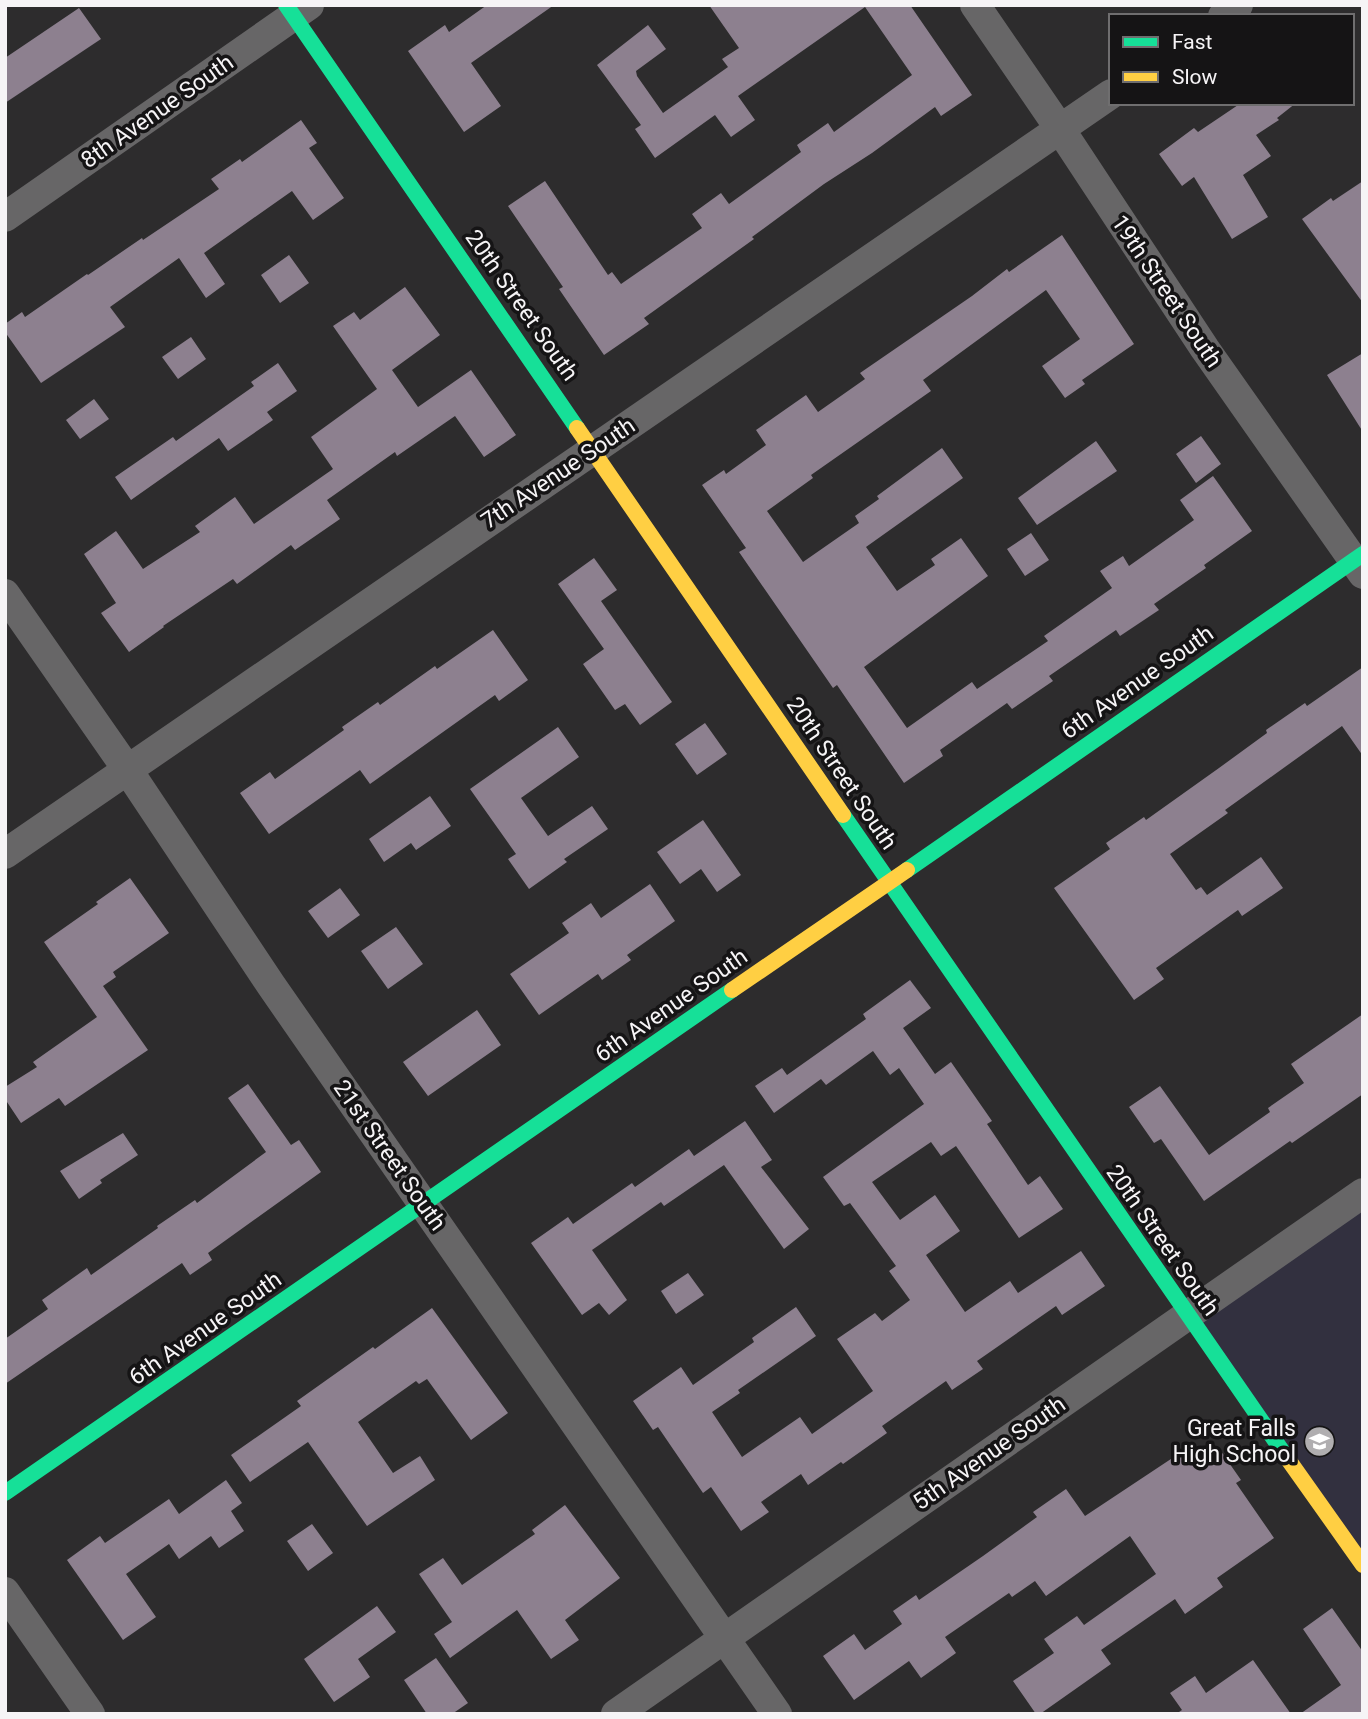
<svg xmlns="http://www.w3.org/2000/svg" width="1368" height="1719" font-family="Roboto,sans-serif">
  <rect width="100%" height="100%" fill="#2d2c2d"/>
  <!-- education -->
  <path fill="#32303f" d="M1363 1193V1567L1186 1314Z"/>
  <!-- building -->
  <path fill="#8d808f" d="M487 5H554L471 63 501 106 464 132 408 51 445 25 449 32Z
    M709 5H910L972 95 941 116 935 107 872 153 824 184 752 237 754 239 644 318 649 324 604 355 559 289 563 287 508 206 545 181 608 275 612 272 621 284 702 228 692 214 721 193 729 204 801 152 797 145 828 123 834 132 912 75 865 7 738 96 755 120 731 137 715 115 655 158 635 129 641 125 597 65 648 25 666 49 636 71 637 76 663 113 728 67 722 59 739 48Z
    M79 8 101 39 5 103V58Z
    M1241 103H1296L1277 118 1279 120 1256 135 1271 156 1243 175 1268 217 1232 239 1194 177 1182 186 1159 154 1194 128 1198 132Z
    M301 120 317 143 309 148 344 198 313 220 292 191 204 253 225 284 206 298 179 258 110 307 125 327 41 383 5 332V324L22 312 25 317 87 274 88 275 142 238 143 240 219 189 211 179 240 159 242 162Z
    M1363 181V303L1302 219 1331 198 1333 201Z
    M1062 235 1134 344 1082 380 1085 384 1065 398 1042 366 1080 339 1046 290 923 380 931 391 811 475 813 478 767 511 803 562 859 523 855 516 879 499 877 496 942 448 963 478 866 547 897 591 935 565 931 559 961 538 988 576 864 667 907 728 972 682 977 689 1048 641 1044 636 1112 588 1100 571 1123 556 1129 566 1194 520 1180 500 1213 476 1252 531 1204 565 1206 568 1154 604 1159 610 1120 636 1116 630 1049 676 1053 681 1012 709 1007 703 940 750 943 756 904 783 837 685 833 688 739 552 746 548 702 485 724 470 726 474 766 445 756 430 806 395 818 412 865 379 860 373 972 296 1007 269 1009 272Z
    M289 255 309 283 280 303 261 275Z
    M405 287 440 335 392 370 418 407 471 370 516 435 484 457 455 416 397 456 395 452 327 500 340 519 295 550 291 545 237 584 233 579 163 626 164 627 129 652 101 613 116 603 84 554 116 531 143 569 200 532 195 526 235 497 254 524 333 469 311 437 377 389 333 326 354 312 360 320Z
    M191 337 206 359 178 379 162 357Z
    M1363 353V432L1327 375Z
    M278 363 297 391 267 412 273 420 228 451 219 438 131 500 115 477 173 437 176 441 254 386 251 382Z
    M94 399 109 419 80 439 66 420Z
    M1201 436 1221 464 1196 483 1176 454Z
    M1096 441 1117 471 1037 525 1018 498Z
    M1031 533 1049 560 1025 576 1007 549Z
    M594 558 617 590 601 601 672 702 640 725 625 704 615 710 583 664 604 649 558 584Z
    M493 630 528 680 499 701 495 695 370 784 360 770 269 834 240 793 270 772 275 779 344 730 342 727 378 702 380 705 435 666 437 669Z
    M1363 667V756L1342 726 1225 810 1228 813 1170 854 1196 890 1201 887 1207 895 1261 857 1283 888 1242 916 1238 910 1156 968 1164 979 1134 1000 1054 888 1110 849 1106 843 1144 817 1146 820 1219 768 1267 733 1266 730 1305 703 1307 706Z
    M705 723 727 754 697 775 675 744Z
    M558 727 579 757 521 798 548 836 592 806 608 829 564 859 567 862 529 889 508 859 516 854 470 789Z
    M430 796 451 826 416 850 411 843 384 862 369 839Z
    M703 820 741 875 717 892 701 869 680 884 657 852Z
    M130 878 169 933 113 972 116 977 103 986 148 1050 65 1106 59 1098 21 1123 5 1099V1087L37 1067 33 1062 97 1017 44 942 98 904 96 902Z
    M650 884 675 921 627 955 631 960 602 980 598 974 539 1015 510 974 569 933 562 923 591 903 601 918Z
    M340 888 360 915 328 938 308 911Z
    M396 927 423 964 388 989 361 951Z
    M910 980 931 1008 903 1028 935 1074 951 1062 992 1121 987 1124 1028 1185 1040 1176 1063 1209 1019 1238 956 1146 941 1156 931 1142 872 1182 900 1220 935 1195 960 1231 926 1255 965 1312 1010 1281 1018 1293 1081 1251 1105 1286 1062 1315 1056 1306 977 1361 983 1369 952 1390 946 1381 882 1426 887 1433 843 1464 841 1462 808 1485 801 1474 761 1502 769 1512 741 1531 711 1487 703 1493 658 1427 653 1430 633 1401 681 1367 693 1385 754 1342 752 1338 796 1307 816 1336 738 1390 740 1393 712 1412 742 1457 800 1417 812 1434 873 1391 837 1339 875 1313 882 1321 910 1300 889 1271 896 1266 850 1203 844 1206 823 1177 924 1104 899 1068 890 1075 873 1051 826 1085 821 1079 774 1113 755 1086 782 1068 787 1075 866 1019 863 1014Z
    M477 1010 501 1045 428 1096 403 1062Z
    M1363 1014V1094L1292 1143 1290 1141 1204 1201 1161 1139 1154 1143 1129 1107 1160 1086 1209 1155 1270 1112 1268 1108 1304 1083 1291 1064Z
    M248 1084 291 1145 299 1140 321 1172 208 1253 212 1260 190 1275 182 1263 5 1384V1339L48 1309 42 1300 87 1268 91 1275 158 1228 157 1226 195 1200 197 1203 266 1152 228 1098Z
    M745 1121 772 1160 761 1167 809 1229 784 1249 724 1165 664 1206 661 1202 592 1250 627 1300 609 1315 599 1303 582 1315 531 1243 568 1217 573 1224 632 1183 635 1187 689 1149 694 1156Z
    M123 1133 138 1155 100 1180 102 1183 79 1199 60 1171Z
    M688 1273 704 1295 676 1314 661 1291Z
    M432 1308 508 1413 471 1440 427 1379 419 1384 416 1381 358 1422 393 1473 420 1456 435 1480 367 1526 308 1442 250 1482 231 1455 301 1406 297 1401 373 1347 375 1349Z
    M1218 1447 1241 1480 1236 1483 1274 1538 1217 1578 1223 1587 1185 1614 1175 1599 1101 1650 1111 1664 1040 1714H1036L1013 1681 1054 1653 1044 1639 1077 1616 1084 1625 1156 1574 1130 1536 1046 1596 1035 1581 1012 1597 1009 1593 945 1637 956 1653 921 1678 909 1661 854 1700 823 1656 854 1634 865 1650 902 1624 893 1611 916 1595 919 1600 983 1556 1037 1517 1033 1512 1066 1489 1085 1516 1186 1449 1195 1462Z
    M226 1480 242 1503 231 1511 244 1531 219 1548 211 1536 179 1559 169 1544 126 1574 156 1617 123 1640 67 1560 100 1536 105 1543 169 1499 179 1514Z
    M565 1505 620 1578 565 1620 579 1640 551 1659 517 1610 450 1658 434 1634 452 1622 419 1574 443 1558 462 1585 535 1534 532 1530Z
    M312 1524 333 1553 308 1571 287 1541Z
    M377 1606 396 1632 358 1659 370 1677 334 1702 304 1659Z
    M1332 1608 1363 1652V1714H1300L1341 1685 1303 1629Z
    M436 1658 468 1703 452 1714H427L404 1680Z
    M1253 1660 1291 1714H1176L1182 1710 1170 1693 1195 1676 1206 1693Z"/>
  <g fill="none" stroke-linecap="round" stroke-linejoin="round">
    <!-- street -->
    <path stroke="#676667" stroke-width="30" d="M975 5 1060 129 1205 349 1363 574
      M1223 16 1238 5
      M5 217 309 5
      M5 594 127 769 271 985 777 1714
      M5 854 1111 94
      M5 1592 90 1714
      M616 1714 1363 1193"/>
    <!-- fast -->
    <path stroke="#16e098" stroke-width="16" d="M286 5 577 428
      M843 815 1285 1455
      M907 870 1363 554
      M5 1493 732 990"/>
    <!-- slow -->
    <path stroke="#ffcf43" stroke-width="16" d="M577 428 843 815
      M732 990 907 870
      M1285 1455 1363 1565"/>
  </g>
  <!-- icons -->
  <defs>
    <symbol id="school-disc" viewBox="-11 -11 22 22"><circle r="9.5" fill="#b0aeb0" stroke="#151415"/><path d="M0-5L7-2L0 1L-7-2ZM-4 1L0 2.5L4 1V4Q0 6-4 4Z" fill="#fff"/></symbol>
  </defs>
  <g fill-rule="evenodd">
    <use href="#school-disc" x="1302" y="1424" width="35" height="35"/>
  </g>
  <g text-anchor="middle" stroke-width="7" stroke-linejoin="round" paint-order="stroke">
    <!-- street labels -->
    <g font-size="23" fill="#f6f4f6" stroke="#151415">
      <text transform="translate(157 111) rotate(-35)" y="8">8th Avenue South</text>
      <text transform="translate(1167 291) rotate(56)" y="8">19th Street South</text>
      <text transform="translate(522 305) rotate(55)" y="8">20th Street South</text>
      <text transform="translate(558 473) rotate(-34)" y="8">7th Avenue South</text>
      <text transform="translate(1137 682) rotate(-35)" y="8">6th Avenue South</text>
      <text transform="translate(842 773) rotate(56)" y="8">20th Street South</text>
      <text transform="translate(671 1005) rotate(-35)" y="8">6th Avenue South</text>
      <text transform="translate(390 1155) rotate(55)" y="8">21st Street South</text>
      <text transform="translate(1163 1240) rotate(55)" y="8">20th Street South</text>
      <text transform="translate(205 1328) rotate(-35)" y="8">6th Avenue South</text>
      <text transform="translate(989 1453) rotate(-35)" y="8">5th Avenue South</text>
    </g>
    <!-- poi labels -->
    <g font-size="23" fill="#f6f4f6" stroke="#151415" text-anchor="end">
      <text x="1296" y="1436">Great Falls<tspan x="1296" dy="26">High School</tspan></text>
    </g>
  </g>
  <!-- border -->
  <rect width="1368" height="1719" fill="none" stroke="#f6f4f6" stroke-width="14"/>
  <!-- legend -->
  <rect x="1109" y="14" width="245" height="91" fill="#151415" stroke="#6f6e6f" stroke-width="2"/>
  <rect x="1123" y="37" width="35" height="10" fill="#16e098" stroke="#6f6e6f" stroke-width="2"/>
  <text x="1172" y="49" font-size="21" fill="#f6f4f6">Fast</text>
  <rect x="1123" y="72" width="35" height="10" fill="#ffcf43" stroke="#6f6e6f" stroke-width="2"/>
  <text x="1172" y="84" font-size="21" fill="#f6f4f6">Slow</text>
</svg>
